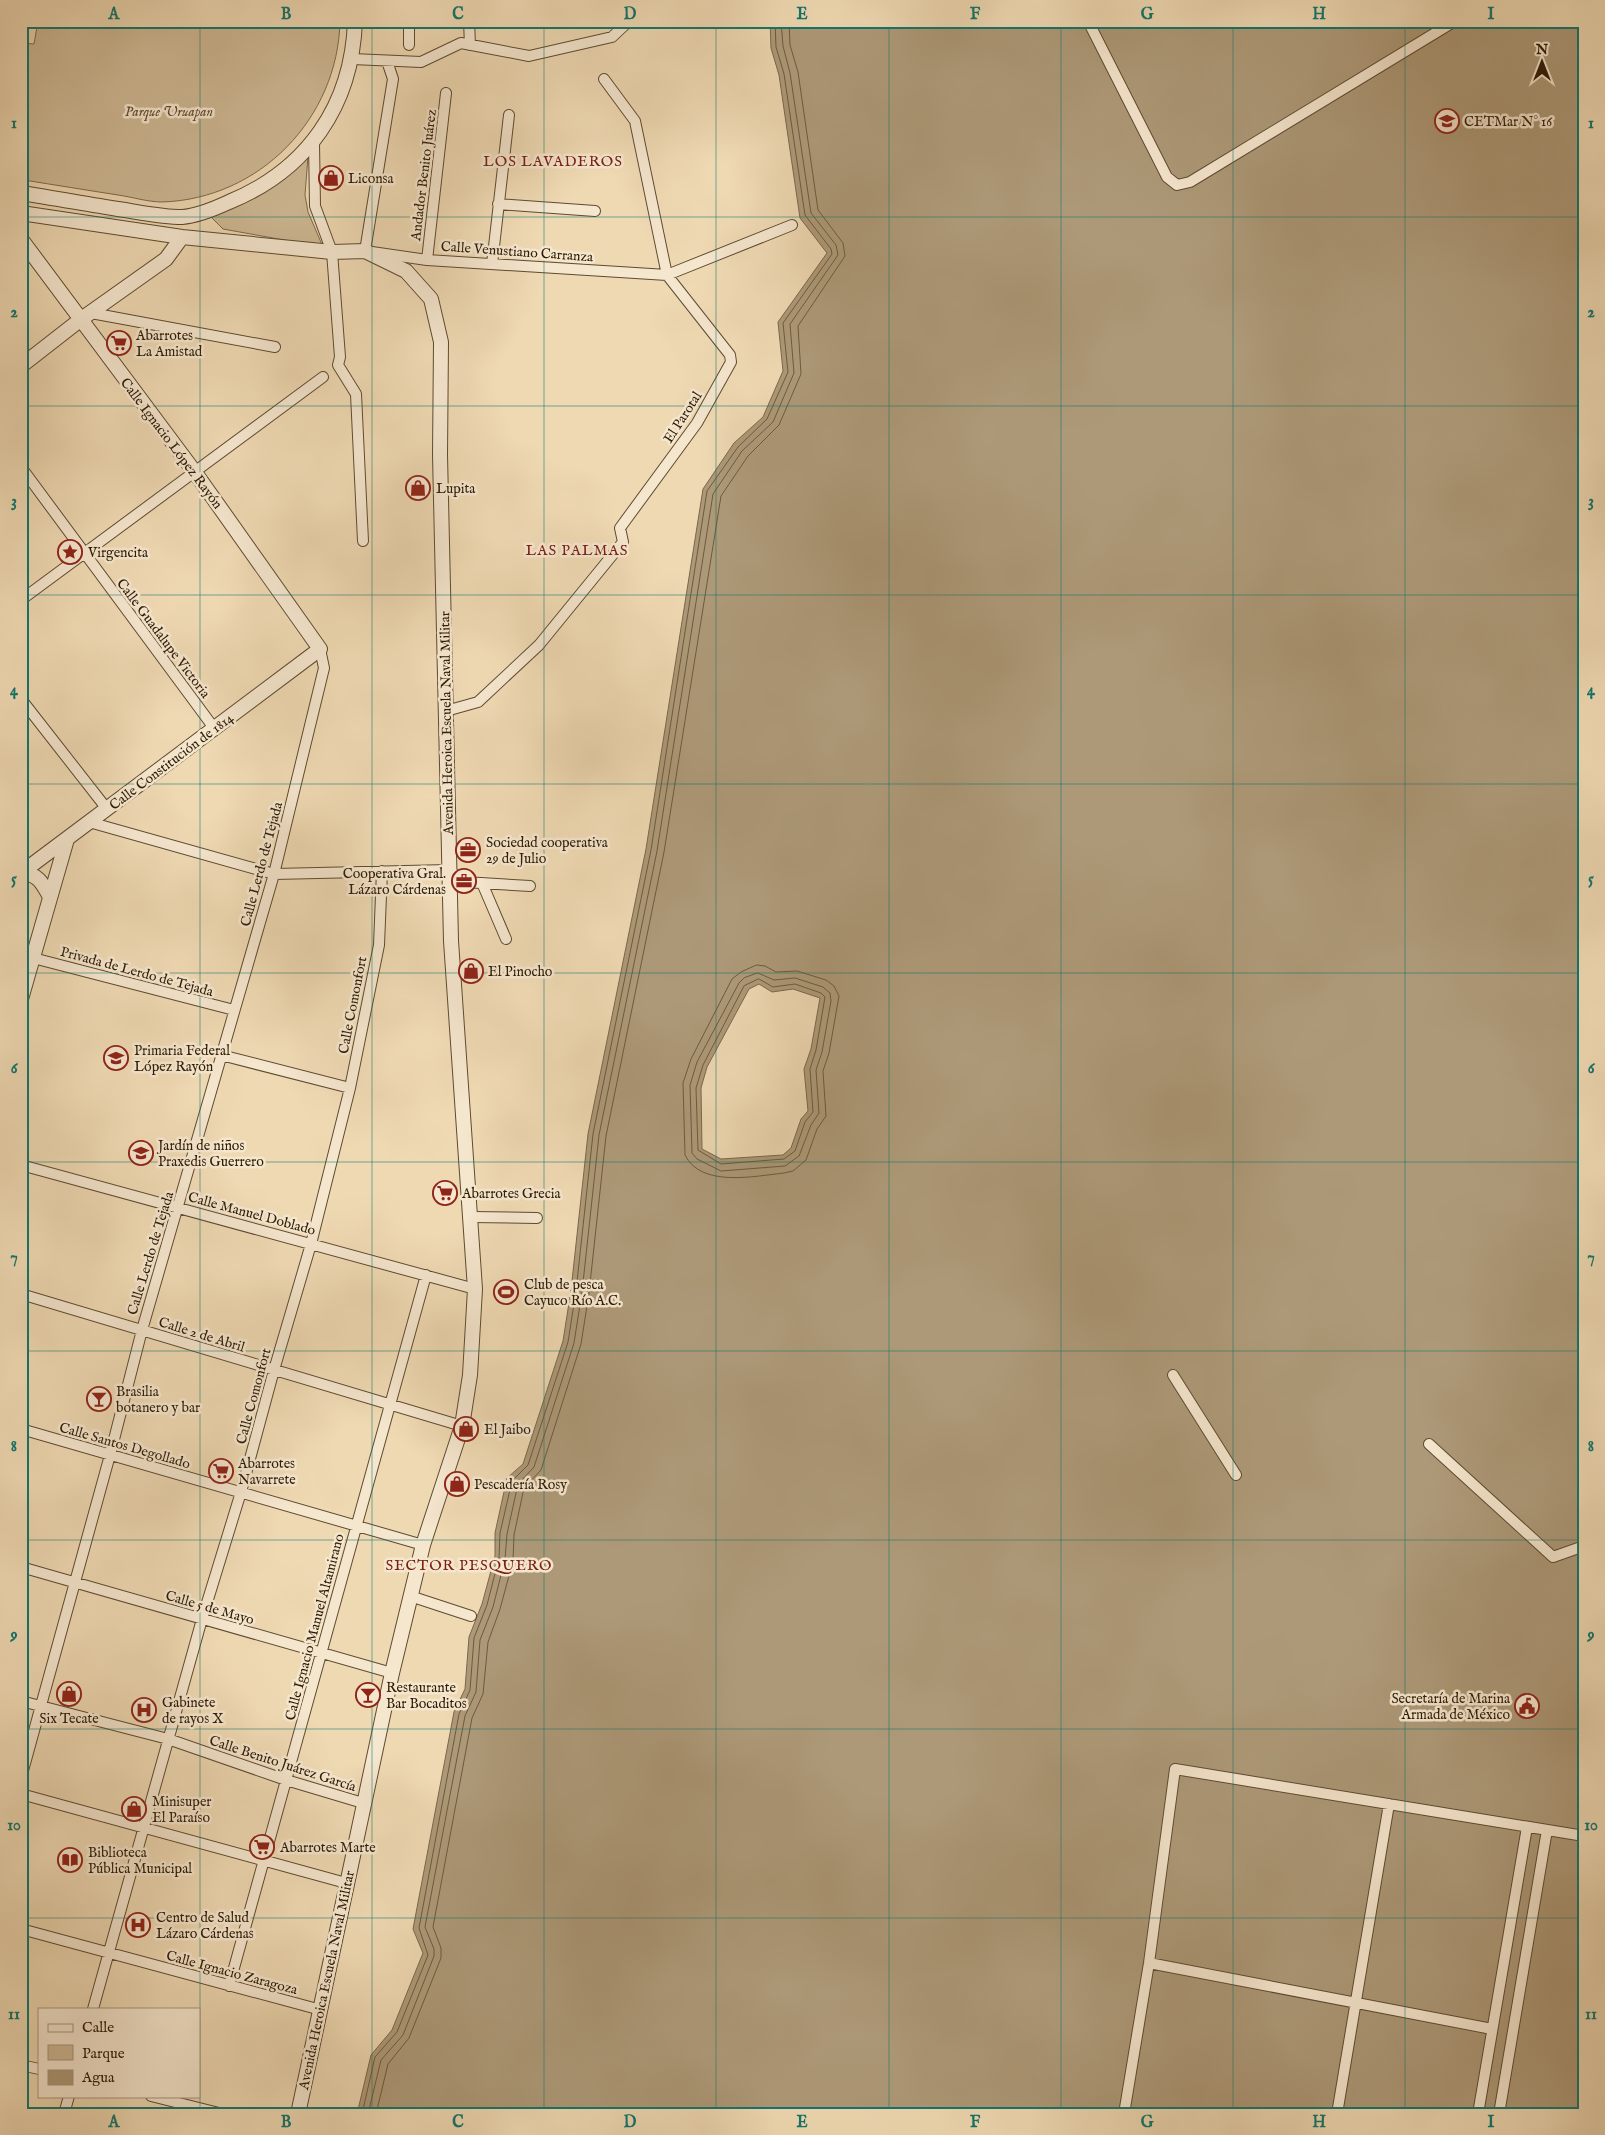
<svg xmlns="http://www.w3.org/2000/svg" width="1605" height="2135" font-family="'IM FELL English',serif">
  <rect width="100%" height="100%" fill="#efd9b3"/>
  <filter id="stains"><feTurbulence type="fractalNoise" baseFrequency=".004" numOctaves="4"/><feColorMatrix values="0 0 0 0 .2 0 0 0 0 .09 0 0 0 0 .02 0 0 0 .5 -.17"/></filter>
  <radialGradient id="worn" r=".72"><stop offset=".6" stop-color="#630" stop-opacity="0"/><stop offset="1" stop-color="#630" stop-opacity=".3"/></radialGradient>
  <!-- green -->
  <path fill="#ceb995" stroke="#7e6a4d" d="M38 21H340C338 118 260 199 162 202 148 202 132 197 118 195 86 190 55 185 24 180L21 173V43L34 44Z
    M308 156 305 195 308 212 323 247 223 229 210 216C253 202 276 189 308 156Z"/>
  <!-- water -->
  <path fill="#ad9978" stroke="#7a674a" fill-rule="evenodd" d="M770 21H1584V2114H357L371 2055 392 2030 423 1953 413 1929 454 1712 465 1689 469 1637 482 1604 495 1556V1533L507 1478 523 1464 563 1341 571 1290 588 1134 646 849 703 489 734 443 763 417 783 371 778 322 827 253 800 218 779 75 771 48ZM759 984 772 992 793 989 820 998 811 1049 804 1069 808 1111 801 1119 791 1148 783 1155 721 1159 702 1149 701 1088 707 1067 749 989Z"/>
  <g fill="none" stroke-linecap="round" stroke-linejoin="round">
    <!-- shore -->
    <path stroke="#6d5a3e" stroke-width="1" d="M757 965 765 966 776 972 797 971 826 980 834 986 839 996 829 1053 823 1071 826 1116 817 1129 806 1160 793 1171 784 1173C755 1176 701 1188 685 1155L683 1083 691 1059 732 979 741 972Z
      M758 973 774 980 795 978 823 987 830 993 831 1001 822 1052 816 1070 819 1113 811 1125 799 1156 785 1166 721 1171 697 1159 692 1153 690 1085 697 1062 739 983 744 978Z
      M759 979 773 987 795 984 821 993 825 997 816 1050 810 1069 813 1112 805 1122 795 1151 784 1159 721 1164 698 1150 696 1088 703 1065 744 986Z
      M362 2114 375 2057 397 2032 428 1955 419 1928 459 1714 470 1690 474 1638 487 1605 499 1558 500 1533 512 1481 528 1465 568 1342 576 1291 593 1134 651 850 707 491 738 447 767 419 788 372 783 323 832 254 831 249 805 215 784 74 776 47 775 21
      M368 2114 381 2060 403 2035 434 1956V1949L425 1927 465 1716 476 1692 480 1640 493 1607 505 1559 507 1534 518 1484 534 1467 574 1343 582 1292 599 1135 657 851 713 494 742 451 773 422 794 373 790 324 838 255 836 245 811 213 790 73 783 46 781 21
      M376 2114 388 2064 409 2038 441 1958V1948L433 1927 472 1718 483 1694 488 1642 500 1609 513 1561 514 1535 524 1488 541 1470 581 1344 589 1293 606 1136 664 852 721 496 748 456 779 425 801 374 798 326 845 256 843 243 818 210 798 72 790 45 789 21"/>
    <defs>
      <path id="minor" d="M409 21V45
        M469 21 470 45
        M1088 21 1167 177 1177 185 1190 182 1455 21
        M352 59 421 62 461 43 529 56 612 37 629 21
        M387 61 393 79 365 251 427 260 667 275 792 225
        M314 143 315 206 332 252 340 357 338 365 356 394 363 541
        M498 204 595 211
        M427 260 446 93
        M492 264 509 115
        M91 313 275 347
        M21 467 214 728
        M21 600 323 377
        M21 699 107 809
        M446 711 478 702 539 645 623 542 620 528 697 423 731 362 730 355 667 275 635 121 604 79
        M89 822 274 874 449 870 464 882 530 886
        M482 883 506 939
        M33 958 234 1010
        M221 1055 350 1088
        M21 1165 475 1289
        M471 1217 537 1218
        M21 1294 462 1426
        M1173 1375 1236 1475
        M21 1429 423 1545
        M1429 1444 1553 1557 1584 1546
        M21 1567 392 1673
        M410 1596 471 1616
        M21 1701 168 1739 286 1780 363 1803
        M21 1778 110 1455 142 1330 274 874 324 668 320 649
        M21 1794 346 1883
        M21 1929 321 2010
        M1149 1963 1492 2029
        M229 1986 426 1275
        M93 2009 202 1619 241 1492 274 1370 311 1244 350 1088 379 945 382 871
        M21 2065 39 2069
        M151 2096 223 2114
        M64 2114 69 2096
        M1124 2114 1149 1963 1175 1769 1584 1836
        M1337 2114 1389 1804
        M1478 2114 1527 1827
        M1499 2114 1547 1830"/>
      <path id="tertiary" d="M21 193C54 198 86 204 118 209 139 212 161 217 182 217 197 216 216 208 229 202 307 170 352 106 355 21
        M21 213 182 237 332 252 365 251 406 271 431 299 441 342 440 455 451 941 475 1289 470 1375 462 1426 423 1545 392 1673 298 2114
        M21 239 194 471 320 649 21 873
        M21 366 80 320 166 259 182 237
        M21 874C37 872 43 884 50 897
        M21 999 67 839"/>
    </defs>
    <!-- minor casing -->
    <use href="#minor" stroke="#5e4b30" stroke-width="12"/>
    <!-- tertiary casing -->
    <use href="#tertiary" stroke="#5e4b30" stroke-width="16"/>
    <!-- minor -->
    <use href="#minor" stroke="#f5e6ce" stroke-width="10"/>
    <!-- tertiary -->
    <use href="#tertiary" stroke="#f5e6ce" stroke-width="14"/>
  </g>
  <!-- grid -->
  <path fill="none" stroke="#0f766e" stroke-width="1" stroke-opacity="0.55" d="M200 21V2114M372 21V2114M544 21V2114M716 21V2114M889 21V2114M1061 21V2114M1233 21V2114M1405 21V2114M21 217H1584M21 406H1584M21 595H1584M21 784H1584M21 973H1584M21 1162H1584M21 1351H1584M21 1540H1584M21 1729H1584M21 1918H1584"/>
  <!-- icons -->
  <defs>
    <symbol id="school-ring" viewBox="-11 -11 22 22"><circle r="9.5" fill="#f5e6ce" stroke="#8f2418" stroke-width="1.5"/><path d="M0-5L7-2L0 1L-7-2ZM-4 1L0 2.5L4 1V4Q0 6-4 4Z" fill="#8f2418"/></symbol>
    <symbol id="shop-ring" viewBox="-11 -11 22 22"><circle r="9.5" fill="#f5e6ce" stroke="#8f2418" stroke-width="1.5"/><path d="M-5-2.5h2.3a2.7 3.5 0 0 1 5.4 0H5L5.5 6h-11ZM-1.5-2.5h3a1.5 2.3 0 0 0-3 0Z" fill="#8f2418"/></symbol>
    <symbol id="supermarket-ring" viewBox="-11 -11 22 22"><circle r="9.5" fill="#f5e6ce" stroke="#8f2418" stroke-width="1.5"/><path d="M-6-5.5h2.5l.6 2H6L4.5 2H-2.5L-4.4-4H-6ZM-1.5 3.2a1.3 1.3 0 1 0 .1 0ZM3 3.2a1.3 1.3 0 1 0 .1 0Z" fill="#8f2418"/></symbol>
    <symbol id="sight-ring" viewBox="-11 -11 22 22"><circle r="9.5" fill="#f5e6ce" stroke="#8f2418" stroke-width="1.5"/><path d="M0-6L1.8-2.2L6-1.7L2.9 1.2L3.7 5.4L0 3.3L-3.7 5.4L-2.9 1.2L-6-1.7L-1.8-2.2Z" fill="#8f2418"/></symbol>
    <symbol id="office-ring" viewBox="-11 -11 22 22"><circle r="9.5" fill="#f5e6ce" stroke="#8f2418" stroke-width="1.5"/><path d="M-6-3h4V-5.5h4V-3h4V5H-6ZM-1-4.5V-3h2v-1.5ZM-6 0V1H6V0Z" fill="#8f2418"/></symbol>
    <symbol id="stadium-ring" viewBox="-11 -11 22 22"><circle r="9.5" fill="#f5e6ce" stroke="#8f2418" stroke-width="1.5"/><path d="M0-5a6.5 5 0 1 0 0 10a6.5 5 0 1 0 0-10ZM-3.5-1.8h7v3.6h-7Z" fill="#8f2418"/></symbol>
    <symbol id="bar-ring" viewBox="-11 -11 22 22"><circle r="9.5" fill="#f5e6ce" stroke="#8f2418" stroke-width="1.5"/><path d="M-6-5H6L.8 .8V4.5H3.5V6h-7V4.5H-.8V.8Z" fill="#8f2418"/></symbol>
    <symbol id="civic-ring" viewBox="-11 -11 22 22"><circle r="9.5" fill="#f5e6ce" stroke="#8f2418" stroke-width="1.5"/><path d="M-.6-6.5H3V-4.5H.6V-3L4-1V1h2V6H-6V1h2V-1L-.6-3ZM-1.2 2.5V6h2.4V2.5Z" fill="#8f2418"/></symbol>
    <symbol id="hospital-ring" viewBox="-11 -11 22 22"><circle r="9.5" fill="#f5e6ce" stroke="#8f2418" stroke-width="1.5"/><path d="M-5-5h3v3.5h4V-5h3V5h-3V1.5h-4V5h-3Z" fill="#8f2418"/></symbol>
    <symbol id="library-ring" viewBox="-11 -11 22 22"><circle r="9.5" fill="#f5e6ce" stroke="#8f2418" stroke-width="1.5"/><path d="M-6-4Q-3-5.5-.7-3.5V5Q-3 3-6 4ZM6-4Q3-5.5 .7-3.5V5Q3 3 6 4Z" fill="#8f2418"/></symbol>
  </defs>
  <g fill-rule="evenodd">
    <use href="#school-ring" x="1433" y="107" width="28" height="28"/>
    <use href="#shop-ring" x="317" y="164" width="28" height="28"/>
    <use href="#supermarket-ring" x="105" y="329" width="28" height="28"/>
    <use href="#shop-ring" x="404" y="474" width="28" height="28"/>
    <use href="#sight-ring" x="56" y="538" width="28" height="28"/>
    <use href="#office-ring" x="454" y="836" width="28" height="28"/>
    <use href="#office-ring" x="450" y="867" width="28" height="28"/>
    <use href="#shop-ring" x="457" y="957" width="28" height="28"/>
    <use href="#school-ring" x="102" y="1044" width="28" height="28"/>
    <use href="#school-ring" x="127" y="1139" width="28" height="28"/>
    <use href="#supermarket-ring" x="431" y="1179" width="28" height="28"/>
    <use href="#stadium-ring" x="492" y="1278" width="28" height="28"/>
    <use href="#bar-ring" x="85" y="1385" width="28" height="28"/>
    <use href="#shop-ring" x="452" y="1415" width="28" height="28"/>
    <use href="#supermarket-ring" x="207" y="1457" width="28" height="28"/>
    <use href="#shop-ring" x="443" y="1470" width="28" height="28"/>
    <use href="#shop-ring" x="55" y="1680" width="28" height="28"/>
    <use href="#bar-ring" x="354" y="1681" width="28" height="28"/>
    <use href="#civic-ring" x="1513" y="1692" width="28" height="28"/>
    <use href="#hospital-ring" x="130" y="1696" width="28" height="28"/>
    <use href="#shop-ring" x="120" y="1795" width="28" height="28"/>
    <use href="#supermarket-ring" x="248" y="1833" width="28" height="28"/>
    <use href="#library-ring" x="56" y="1846" width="28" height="28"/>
    <use href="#hospital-ring" x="124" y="1911" width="28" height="28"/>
  </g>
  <g text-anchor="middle" stroke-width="5" stroke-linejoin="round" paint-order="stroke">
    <!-- park labels -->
    <g font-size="14" font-style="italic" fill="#5d4b30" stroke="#f5e6ce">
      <text x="169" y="116">Parque Uruapan</text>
    </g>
    <!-- poi labels -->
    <g font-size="14" fill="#2d1c05" stroke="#f5e6ce" text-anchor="start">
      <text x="1464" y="126">CETMar N° 16</text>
      <text x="348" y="183">Liconsa</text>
      <text x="136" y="340">Abarrotes<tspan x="136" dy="16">La Amistad</tspan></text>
      <text x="436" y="493">Lupita</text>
      <text x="88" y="557">Virgencita</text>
      <text x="486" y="847">Sociedad cooperativa<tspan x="486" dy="16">29 de Julio</tspan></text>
      <text x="446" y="878" text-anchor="end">Cooperativa Gral.<tspan x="446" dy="16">Lázaro Cárdenas</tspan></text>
      <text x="488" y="976">El Pinocho</text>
      <text x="134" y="1055">Primaria Federal<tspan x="134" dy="16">López Rayón</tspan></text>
      <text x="158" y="1150">Jardín de niños<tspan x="158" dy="16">Praxedis Guerrero</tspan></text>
      <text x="462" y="1198">Abarrotes Grecia</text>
      <text x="524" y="1289">Club de pesca<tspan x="524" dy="16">Cayuco Río A.C.</tspan></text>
      <text x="116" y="1396">Brasilia<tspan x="116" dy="16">botanero y bar</tspan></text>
      <text x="484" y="1434">El Jaibo</text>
      <text x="238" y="1468">Abarrotes<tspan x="238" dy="16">Navarrete</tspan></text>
      <text x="474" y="1489">Pescadería Rosy</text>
      <text x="386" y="1692">Restaurante<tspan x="386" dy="16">Bar Bocaditos</tspan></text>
      <text x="1510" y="1703" text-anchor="end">Secretaría de Marina<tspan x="1510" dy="16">Armada de México</tspan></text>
      <text x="162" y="1707">Gabinete<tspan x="162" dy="16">de rayos X</tspan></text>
      <text x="69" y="1723" text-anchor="middle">Six Tecate</text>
      <text x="152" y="1806">Minisuper<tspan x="152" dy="16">El Paraíso</tspan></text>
      <text x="280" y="1852">Abarrotes Marte</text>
      <text x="88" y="1857">Biblioteca<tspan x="88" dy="16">Pública Municipal</tspan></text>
      <text x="156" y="1922">Centro de Salud<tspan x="156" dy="16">Lázaro Cárdenas</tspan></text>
    </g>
    <!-- street labels -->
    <g font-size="14" fill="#2d1c05" stroke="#f5e6ce">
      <text transform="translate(423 175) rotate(-83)" y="5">Andador Benito Juárez</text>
      <text transform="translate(517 251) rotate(4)" y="5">Calle Venustiano Carranza</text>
      <text transform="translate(682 417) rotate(-57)" y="5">El Parotal</text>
      <text transform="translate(172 443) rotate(53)" y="5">Calle Ignacio López Rayón</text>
      <text transform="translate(164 638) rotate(53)" y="5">Calle Guadalupe Victoria</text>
      <text transform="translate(446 723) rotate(-91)" y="5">Avenida Heroica Escuela Naval Militar</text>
      <text transform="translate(171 761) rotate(-37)" y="5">Calle Constitución de 1814</text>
      <text transform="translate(261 864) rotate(-75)" y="5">Calle Lerdo de Tejada</text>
      <text transform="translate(137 971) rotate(15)" y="5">Privada de Lerdo de Tejada</text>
      <text transform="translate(352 1005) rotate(-79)" y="5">Calle Comonfort</text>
      <text transform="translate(252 1213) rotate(15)" y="5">Calle Manuel Doblado</text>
      <text transform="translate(150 1253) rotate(-73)" y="5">Calle Lerdo de Tejada</text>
      <text transform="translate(202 1334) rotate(17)" y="5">Calle 2 de Abril</text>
      <text transform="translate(253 1396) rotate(-75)" y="5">Calle Comonfort</text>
      <text transform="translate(125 1445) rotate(16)" y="5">Calle Santos Degollado</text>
      <text transform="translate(210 1607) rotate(16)" y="5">Calle 5 de Mayo</text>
      <text transform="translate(314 1627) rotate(-75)" y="5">Calle Ignacio Manuel Altamirano</text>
      <text transform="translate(283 1763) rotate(18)" y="5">Calle Benito Juárez García</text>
      <text transform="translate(232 1972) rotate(15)" y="5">Calle Ignacio Zaragoza</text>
      <text transform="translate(326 1980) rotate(-78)" y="5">Avenida Heroica Escuela Naval Militar</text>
    </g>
    <!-- neighbourhood labels -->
    <g font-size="15" letter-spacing="1" fill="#7a1f14" stroke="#f5e6ce">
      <text x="553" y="166">LOS LAVADEROS</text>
      <text x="577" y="555">LAS PALMAS</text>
      <text x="469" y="1570">SECTOR PESQUERO</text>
    </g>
  </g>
  <!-- margin -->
  <rect width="1605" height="2135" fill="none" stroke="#efd9b3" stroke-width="55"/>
  <!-- legend -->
  <rect x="38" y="2008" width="162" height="90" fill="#f5e6ce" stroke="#a5957e"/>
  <rect x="48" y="2024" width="25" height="8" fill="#f5e6ce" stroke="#a5957e"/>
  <text x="82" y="2032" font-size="15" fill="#2d1c05">Calle</text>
  <rect x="48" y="2045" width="25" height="15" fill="#ceb995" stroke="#a5957e"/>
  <text x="82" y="2058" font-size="15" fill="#2d1c05">Parque</text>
  <rect x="48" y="2070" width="25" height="15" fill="#ad9978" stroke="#a5957e"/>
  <text x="82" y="2082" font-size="15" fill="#2d1c05">Agua</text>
  <!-- north arrow -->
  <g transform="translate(1542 62)" stroke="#f5e6ce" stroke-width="4" paint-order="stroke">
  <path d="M0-4L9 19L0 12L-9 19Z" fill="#2d1c05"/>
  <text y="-8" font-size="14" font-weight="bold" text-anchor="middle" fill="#2d1c05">N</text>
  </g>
  <rect x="28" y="28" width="1550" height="2080" fill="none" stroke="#0f766e" stroke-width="2"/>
  <g font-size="16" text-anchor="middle" font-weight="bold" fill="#0f766e">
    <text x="114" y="19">A</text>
    <text x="286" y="19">B</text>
    <text x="458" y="19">C</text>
    <text x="630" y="19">D</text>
    <text x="802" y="19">E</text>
    <text x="975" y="19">F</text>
    <text x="1147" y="19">G</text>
    <text x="1319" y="19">H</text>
    <text x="1491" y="19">I</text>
    <text x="14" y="128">1</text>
    <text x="1591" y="128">1</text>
    <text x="14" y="317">2</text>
    <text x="1591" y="317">2</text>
    <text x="14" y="506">3</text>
    <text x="1591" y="506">3</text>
    <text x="14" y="695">4</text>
    <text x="1591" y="695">4</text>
    <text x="14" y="884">5</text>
    <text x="1591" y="884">5</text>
    <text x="14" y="1073">6</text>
    <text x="1591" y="1073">6</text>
    <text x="14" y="1262">7</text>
    <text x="1591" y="1262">7</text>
    <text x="14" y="1451">8</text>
    <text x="1591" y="1451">8</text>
    <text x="14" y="1640">9</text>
    <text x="1591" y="1640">9</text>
    <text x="14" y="1830">10</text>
    <text x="1591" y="1830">10</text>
    <text x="14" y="2019">11</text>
    <text x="1591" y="2019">11</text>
    <text x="114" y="2127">A</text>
    <text x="286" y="2127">B</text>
    <text x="458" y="2127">C</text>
    <text x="630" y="2127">D</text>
    <text x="802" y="2127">E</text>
    <text x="975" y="2127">F</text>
    <text x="1147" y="2127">G</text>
    <text x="1319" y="2127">H</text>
    <text x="1491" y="2127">I</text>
  </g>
  <rect width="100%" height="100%" filter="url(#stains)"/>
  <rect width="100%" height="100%" fill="url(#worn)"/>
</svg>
